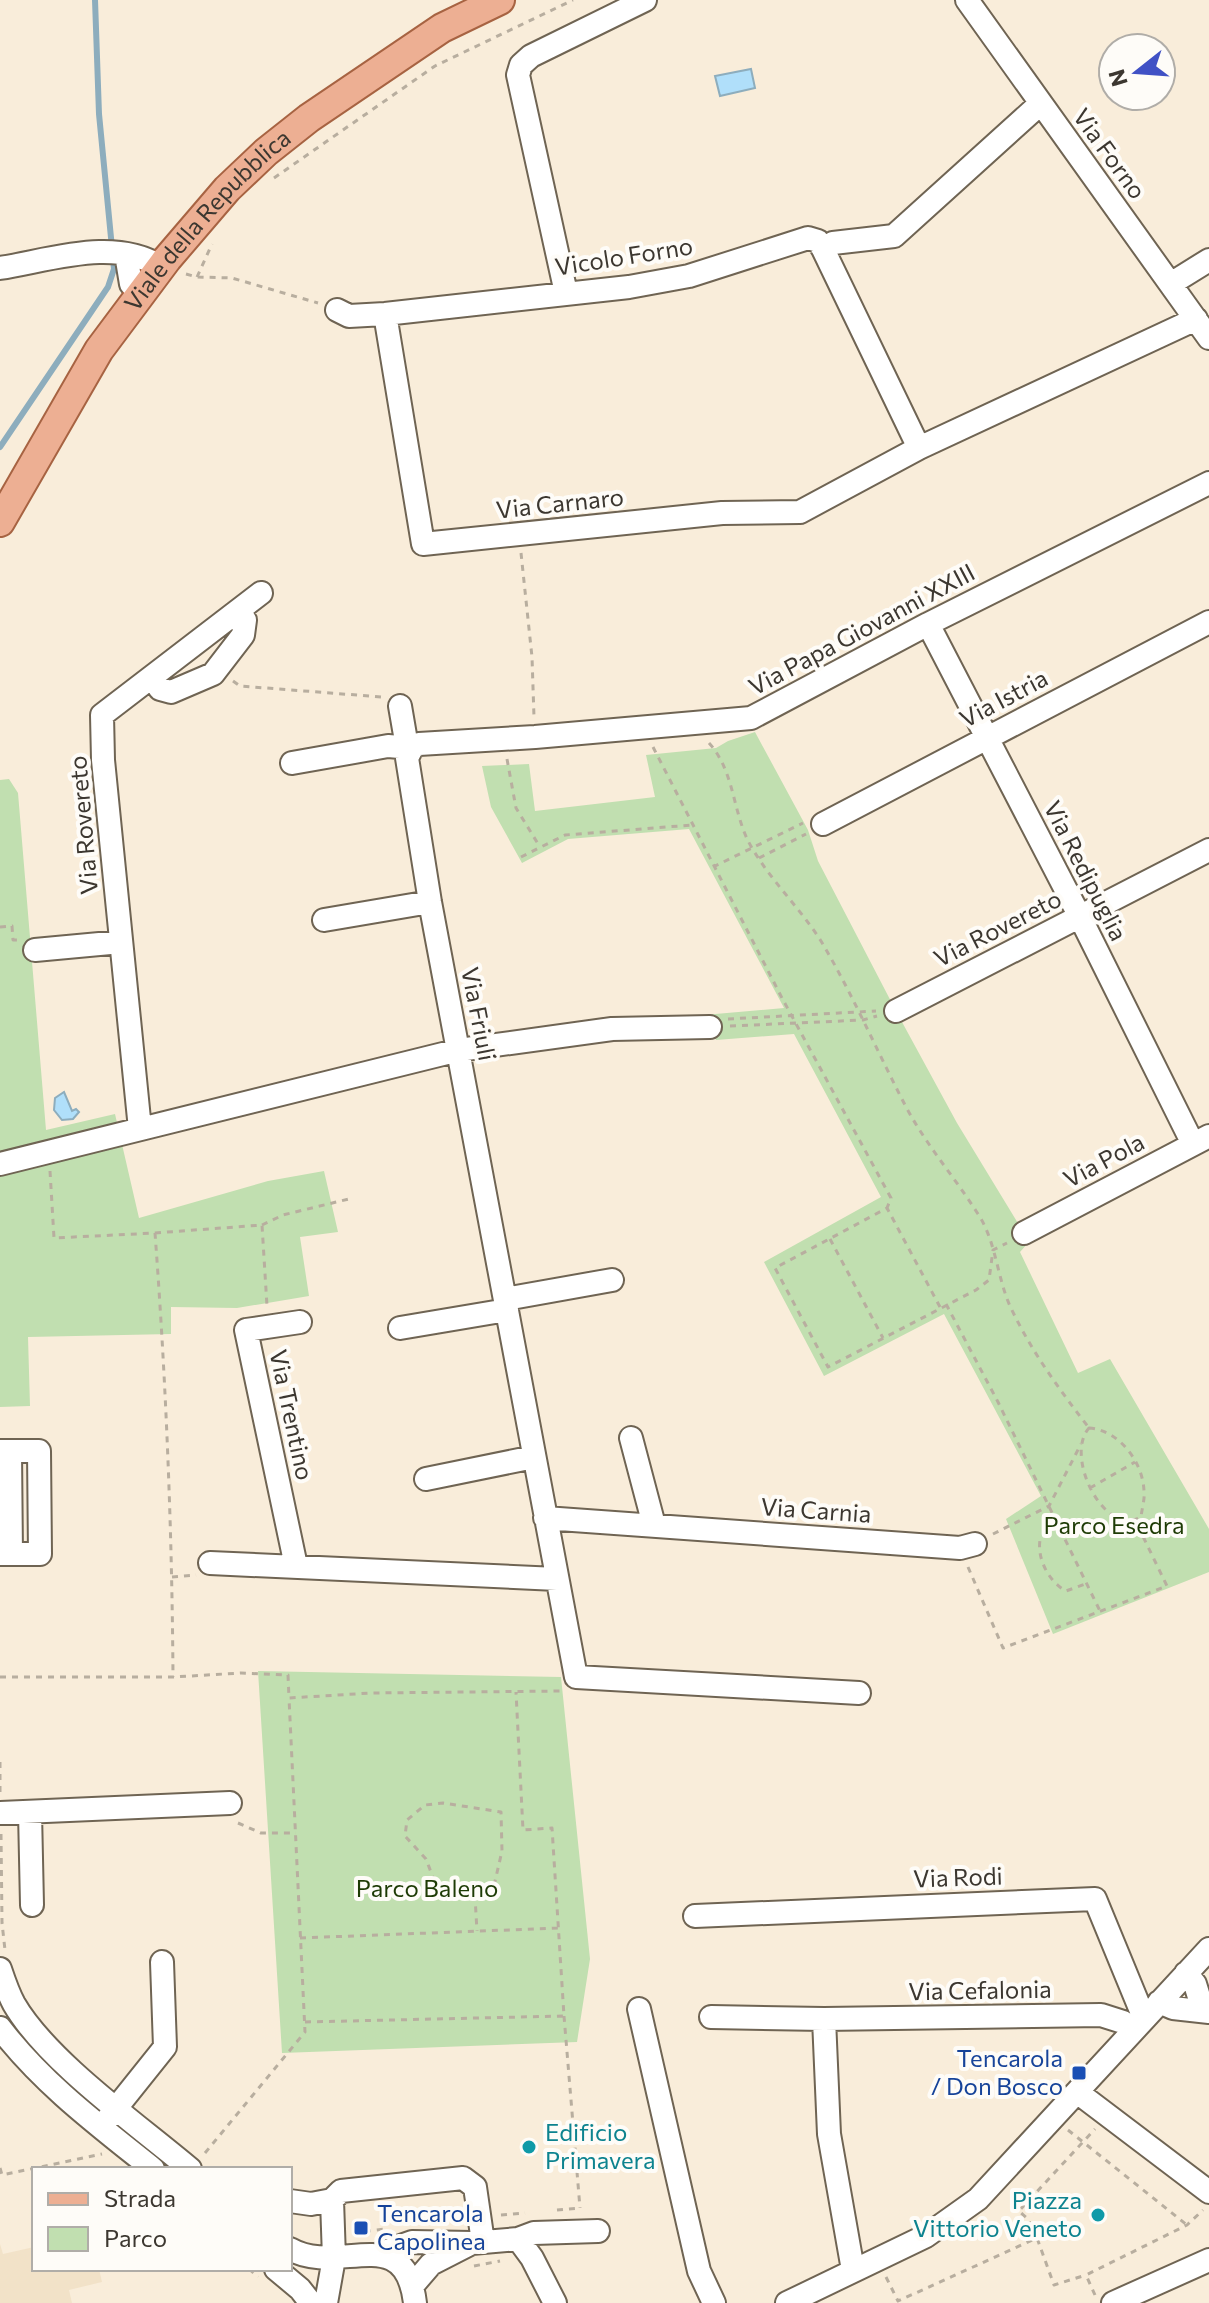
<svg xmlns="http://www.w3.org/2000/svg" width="1209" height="2303" font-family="Commissioner,sans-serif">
  <rect width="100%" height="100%" fill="#f9edda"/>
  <!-- built -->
  <path fill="#f2e2c8" d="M0 2244 3 2254 34 2247V2269H99L102 2282 69 2290 72 2303H0Z"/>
  <!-- green -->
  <path fill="#c1dfb0" d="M755 732 808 830 818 861 896 1011 957 1123 1024 1233 1028 1243 1020 1252 1078 1373 1110 1359 1209 1529V1572L1053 1634 1006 1519 1041 1496 944 1314 824 1376 764 1262 881 1197 794 1034 716 1040 704 1015 784 1008 689 829 568 839 522 863 491 807 482 766 529 764 535 811 655 797 646 755 716 748 728 741Z
    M9 779 18 793 46 1130 115 1114 139 1218 268 1181 324 1171 338 1232 300 1237 309 1296 237 1308 171 1307V1334L28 1337 30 1406 0 1407V780Z
    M258 1671 561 1677 590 1959 577 2042 282 2053Z"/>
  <!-- water -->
  <path fill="#b0dffa" stroke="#8dadbd" stroke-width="2" d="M751 69 755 88 720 96 715 76Z
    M64 1092 72 1111 76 1109 79 1112 73 1119 62 1120 54 1110 55 1098Z"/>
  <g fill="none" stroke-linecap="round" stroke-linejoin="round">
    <!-- stream -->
    <path stroke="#8dadbd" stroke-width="6" d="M95 0 99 114 112 248
      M0 447 108 287 114 269 113 259"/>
    <defs>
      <path id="minor" d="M967 0 1209 338
        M823 249 833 243 894 236 1040 104
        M126 254 131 284 140 294
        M0 268C51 260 115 237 161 267
        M1172 283 1209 260
        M566 293 518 75 521 65 531 56 645 0
        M337 310 349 316 385 314 629 287 689 276 808 238 818 241 823 249 919 448
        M385 314 423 544 722 513 800 512 919 448 1196 319
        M928 624 1080 917 1193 1144
        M152 677 160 689 171 692 213 674 243 635 245 620 238 611
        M400 706 406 741 412 748
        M292 763 388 746 412 748
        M823 824 1209 622
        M324 920 430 902
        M35 950 121 942
        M896 1011 1209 850
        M140 1129 103 760 102 715 261 593
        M0 1164 459 1050 612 1029 710 1027
        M1024 1233 1209 1136
        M505 1299 612 1280
        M400 1328 507 1310
        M631 1438 654 1525
        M0 1451H39L40 1554H0
        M10 1451 11 1554
        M426 1479 534 1457
        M545 1518 960 1548 975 1544
        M210 1563 557 1579
        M296 1566 246 1330 300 1322
        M859 1693 576 1677 430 902 407 758 412 748 419 744 535 737 751 718 928 624 1209 483
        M30 1812 32 1905
        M0 1813 230 1803
        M695 1916 1095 1899 1144 2018
        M0 1969C4 1981 8 1993 14 2004 47 2061 138 2125 190 2169
        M1186 1973 1195 1984 1203 2010
        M1159 2002 1173 2008 1209 2012
        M639 2009 699 2271 714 2303
        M711 2017 824 2019 1101 2015 1123 2022 1134 2029
        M824 2019 829 2134 853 2270
        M0 2028C43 2084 98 2125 153 2169
        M1077 2092 1209 2192
        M109 2117 165 2047 162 1962
        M290 2201 311 2204 332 2200
        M518 2239 534 2233 598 2231
        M290 2249C338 2277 405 2219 415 2303
        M381 2253 412 2242 472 2243 518 2239 532 2258 555 2303
        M276 2269 300 2289 311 2303
        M413 2285 431 2264 472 2243
        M326 2303 334 2258 332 2200 341 2191 463 2178 475 2187 483 2242
        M787 2303 926 2236 978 2199 1209 1949
        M1113 2303 1209 2260"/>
      <g id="major">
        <path id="s1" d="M0 522 99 350 167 259 227 189 266 152 309 118 442 28 500 0"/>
      </g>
    </defs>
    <!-- minor casing -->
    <use href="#minor" stroke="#6f6453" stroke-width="26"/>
    <!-- major casing -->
    <use href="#major" stroke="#a76342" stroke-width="32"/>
    <!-- path -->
    <path stroke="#b8ae9f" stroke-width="3" stroke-dasharray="6 6" stroke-linecap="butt" d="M274 178 435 66 573 0
      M186 274 197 277 232 278 318 303
      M197 277 212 244
      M521 553 532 657 534 717
      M233 681 240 686 382 697
      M709 743C736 773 732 815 752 848 772 882 800 908 821 941 852 993 876 1049 904 1103 925 1144 954 1176 978 1214 996 1241 997 1277 1010 1306 1031 1351 1059 1389 1089 1428
      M653 747 782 998 891 1198 887 1208
      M507 759 516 808 540 847
      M521 857 565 835 692 825
      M759 858 806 834
      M713 867 803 823
      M0 927 12 926 13 940H18
      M728 1019 876 1011
      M730 1026 863 1020 877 1016
      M50 1171 54 1238 155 1233C166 1381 172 1528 173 1677
      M262 1225 283 1215 353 1198
      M155 1233 262 1225 267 1306
      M830 1239 883 1338
      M946 1304 998 1402 1100 1611
      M940 1307 887 1208 775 1268 828 1367 976 1290 989 1280 993 1250 1007 1243
      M1089 1428C1119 1430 1143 1462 1144 1491 1145 1499 1142 1508 1141 1517 1104 1538 1064 1456 1089 1428Z
      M1090 1488 1135 1462
      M1058 1526 1040 1540C1037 1559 1049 1582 1066 1591L1088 1583
      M993 1534 1049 1506 1081 1444
      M968 1567 1003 1648 1167 1586 1135 1520
      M172 1577 196 1575
      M0 1677H173L241 1673 288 1675 289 1698
      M0 1762V1794
      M238 1823 261 1833H296
      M1 1834 2 1923 5 1950
      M475 1897 493 1890 502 1851 501 1812 443 1803 425 1805 407 1820 405 1836 426 1859 434 1880 451 1894 475 1897 477 1931
      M300 1938 559 1928
      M564 2016 580 2208
      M305 2022 564 2016 552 1828 523 1830 516 1692
      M1068 2130 1187 2225
      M205 2153 305 2032 289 1698 371 1693 562 1691
      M0 2168 2 2175 102 2154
      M557 2210 580 2208
      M501 2215 525 2213
      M353 2233 385 2229
      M1037 2238 1028 2219 1019 2211 1095 2129
      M474 2266 500 2261
      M249 2269 258 2277
      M886 2277 898 2301 1037 2238 1054 2285 1086 2275
      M1095 2295 1086 2275 1187 2225 1203 2210"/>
    <!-- minor -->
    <use href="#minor" stroke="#fff" stroke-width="22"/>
    <!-- major -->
    <use href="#major" stroke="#edaf93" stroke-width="28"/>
  </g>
  <!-- markers -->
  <g fill="#1a4fb4" stroke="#fefcf8" stroke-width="3">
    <rect x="1071" y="2065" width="16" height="16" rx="4"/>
    <rect x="353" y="2220" width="16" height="16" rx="4"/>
  </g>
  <g fill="#0f9aa8" stroke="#fefcf8" stroke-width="3">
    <circle cx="529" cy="2147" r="8"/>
    <circle cx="1098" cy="2215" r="8"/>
  </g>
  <g text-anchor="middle" stroke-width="8" stroke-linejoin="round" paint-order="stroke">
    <!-- street labels -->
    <g font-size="24" fill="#3c3730" stroke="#fefcf8">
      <text transform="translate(1109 154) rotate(54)" y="8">Via Forno</text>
      <text dy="8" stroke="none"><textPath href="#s1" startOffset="368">Viale della Repubblica</textPath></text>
      <text transform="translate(624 257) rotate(-9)" y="8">Vicolo Forno</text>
      <text transform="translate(560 504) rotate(-6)" y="8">Via Carnaro</text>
      <text transform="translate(862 630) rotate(-28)" y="8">Via Papa Giovanni XXIII</text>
      <text transform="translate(1004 699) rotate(-28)" y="8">Via Istria</text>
      <text transform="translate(84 825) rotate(-95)" y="8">Via Rovereto</text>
      <text transform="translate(1085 871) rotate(63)" y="8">Via Redipuglia</text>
      <text transform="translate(998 929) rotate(-27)" y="8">Via Rovereto</text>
      <text transform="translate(478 1014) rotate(79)" y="8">Via Friuli</text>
      <text transform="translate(1104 1161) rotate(-28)" y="8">Via Pola</text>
      <text transform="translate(291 1415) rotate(78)" y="8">Via Trentino</text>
      <text transform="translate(816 1511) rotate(4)" y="8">Via Carnia</text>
      <text transform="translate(958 1878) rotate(-2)" y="8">Via Rodi</text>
      <text transform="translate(980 1991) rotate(-1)" y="8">Via Cefalonia</text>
    </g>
    <!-- park labels -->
    <g font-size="24" fill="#1e3b05" stroke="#fefcf8">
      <text x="1114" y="1534">Parco Esedra</text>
      <text x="427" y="1897">Parco Baleno</text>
    </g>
    <!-- transit labels -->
    <g font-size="24" fill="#164399" stroke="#fefcf8" text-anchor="end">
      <text x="1063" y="2067">Tencarola<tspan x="1063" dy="28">/ Don Bosco</tspan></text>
      <text x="377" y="2222" text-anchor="start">Tencarola<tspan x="377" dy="28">Capolinea</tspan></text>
    </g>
    <!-- culture labels -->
    <g font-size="24" fill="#0d838f" stroke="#fefcf8" text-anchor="start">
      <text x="545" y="2141">Edificio<tspan x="545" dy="28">Primavera</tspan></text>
      <text x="1082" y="2209" text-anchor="end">Piazza<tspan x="1082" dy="28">Vittorio Veneto</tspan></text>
    </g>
  </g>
  <!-- legend -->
  <rect x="32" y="2167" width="260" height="104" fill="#fefcf8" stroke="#b0ada8" stroke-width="2"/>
  <rect x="48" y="2193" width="40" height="12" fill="#edaf93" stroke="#b0ada8" stroke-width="2"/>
  <text x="104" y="2207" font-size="24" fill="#3c3730">Strada</text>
  <rect x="48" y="2227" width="40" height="24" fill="#c1dfb0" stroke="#b0ada8" stroke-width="2"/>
  <text x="104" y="2247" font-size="24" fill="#3c3730">Parco</text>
  <!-- north arrow -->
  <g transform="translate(1137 72) rotate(253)"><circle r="38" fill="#fefcf8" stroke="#b0ada8" stroke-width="2"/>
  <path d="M0-6L14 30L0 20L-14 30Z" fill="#4051c5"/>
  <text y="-12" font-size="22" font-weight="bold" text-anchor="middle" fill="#3c3730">N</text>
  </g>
</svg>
